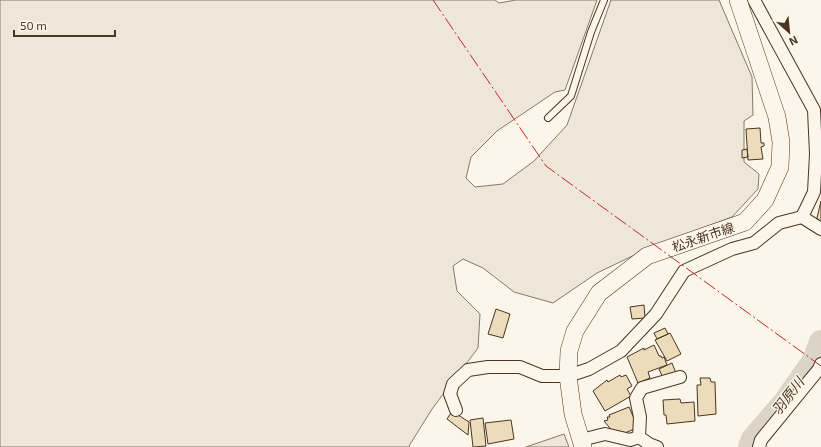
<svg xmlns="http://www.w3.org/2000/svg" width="821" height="447" font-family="'Exo 2','Noto Sans JP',sans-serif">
  <rect width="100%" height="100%" fill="#fbf6e9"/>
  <!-- green -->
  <path fill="#ede6d9" stroke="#887966" d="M0 0H495L499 3 516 0H597L565 90 555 92 497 131 471 157 466 178 475 187 503 184 534 161 567 125 611 0H719L752 77 753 115 744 121V162L759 174 758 189 732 217 647 249 597 273 553 303 514 292 483 268 463 259 453 266 457 291 480 314 478 348 432 409 409 446 410 447H0Z
    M564 434 569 447H526Z"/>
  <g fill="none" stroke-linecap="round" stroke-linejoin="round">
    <!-- river -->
    <path stroke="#dcd4c6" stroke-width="24" d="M750 447 753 439 785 402 814 361 821 342"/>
  </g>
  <!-- building -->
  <path fill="#ecdcbc" stroke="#4a3520" d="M760 128 761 143H764V146L761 147 763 159 748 160 746 129Z
    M747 149 748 157 742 158V150Z
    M821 201V222L817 218Z
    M644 305 645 318 632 319 630 307Z
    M496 309 510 314 503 338 488 334Z
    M665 328 668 334 657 339 654 333Z
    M670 333 681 354 667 361 655 340Z
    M654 345 659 356H661L662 358 664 357 667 365 648 372 650 378 638 383 627 357 644 348V350Z
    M672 363 676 373 663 378 659 369Z
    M620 375 621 377 626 375 632 386 627 389 631 396 605 411 593 391 607 380 608 382Z
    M700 378H710L711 382H715L716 414 698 416 697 385H701Z
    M680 399 681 403 694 402 695 421 667 424 666 415H664L663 400Z
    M629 407 636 423 637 428 620 435 613 432 604 421 608 420 607 417H610L609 415Z
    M452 411 469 422 468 435 447 419Z
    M483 418 486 446 473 447 470 420Z
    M511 420 514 439 488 444 485 423Z"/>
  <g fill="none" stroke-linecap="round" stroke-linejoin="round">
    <defs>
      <path id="service" d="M548 118 571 96 591 32 604 0"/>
      <path id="minor" d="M754 0 814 110 816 154 814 192 802 217
        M456 410 450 394 453 384 468 370 488 367H520L542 376H568L589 369 621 351 656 314 684 271 732 249 754 243 779 223 802 217 821 229
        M639 437 649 444 657 447
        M581 440 605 434 630 440 639 437 640 417 636 398 642 388 680 377
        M759 447 761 440 819 369 821 364"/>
      <path id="secondary" d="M583 447 573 414 568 376 569 351 575 331 599 293 647 256 745 222 765 200 780 167 781 142 777 117 738 0"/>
    </defs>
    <!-- service casing -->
    <use href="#service" stroke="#4a3520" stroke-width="8"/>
    <!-- minor casing -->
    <use href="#minor" stroke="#4a3520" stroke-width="14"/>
    <!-- secondary casing -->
    <use href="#secondary" stroke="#4a3520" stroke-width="18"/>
    <!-- service -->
    <use href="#service" stroke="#fbf6e9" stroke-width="6"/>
    <!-- minor -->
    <use href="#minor" stroke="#fbf6e9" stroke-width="12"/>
    <!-- secondary -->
    <use href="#secondary" stroke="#fbf6e9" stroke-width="17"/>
    <!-- power -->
    <path stroke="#c62828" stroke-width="1" stroke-dasharray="14 3 2 3" stroke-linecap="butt" d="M433 0 546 166 821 366"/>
  </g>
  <g text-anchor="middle" stroke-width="3" stroke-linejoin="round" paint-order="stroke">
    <!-- street labels -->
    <g font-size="13" fill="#4a3520" stroke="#fbf6e9">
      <text transform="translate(703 237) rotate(-19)" y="5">松永新市線</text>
    </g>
    <!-- water labels -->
    <g font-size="14" font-style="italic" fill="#4a3520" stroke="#fbf6e9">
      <text transform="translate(788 396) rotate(-52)" y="5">羽原川</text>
    </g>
  </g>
  <!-- north arrow -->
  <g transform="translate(789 32) rotate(153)" stroke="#fbf6e9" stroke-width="3" paint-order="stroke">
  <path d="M0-3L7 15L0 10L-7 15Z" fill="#4a3520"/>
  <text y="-6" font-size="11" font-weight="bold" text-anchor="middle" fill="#4a3520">N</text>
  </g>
  <!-- scale -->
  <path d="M14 30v6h101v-6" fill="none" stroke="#4a3520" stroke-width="2"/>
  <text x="20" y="30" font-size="12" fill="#4a3520" stroke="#fbf6e9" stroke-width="3" paint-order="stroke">50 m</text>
</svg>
